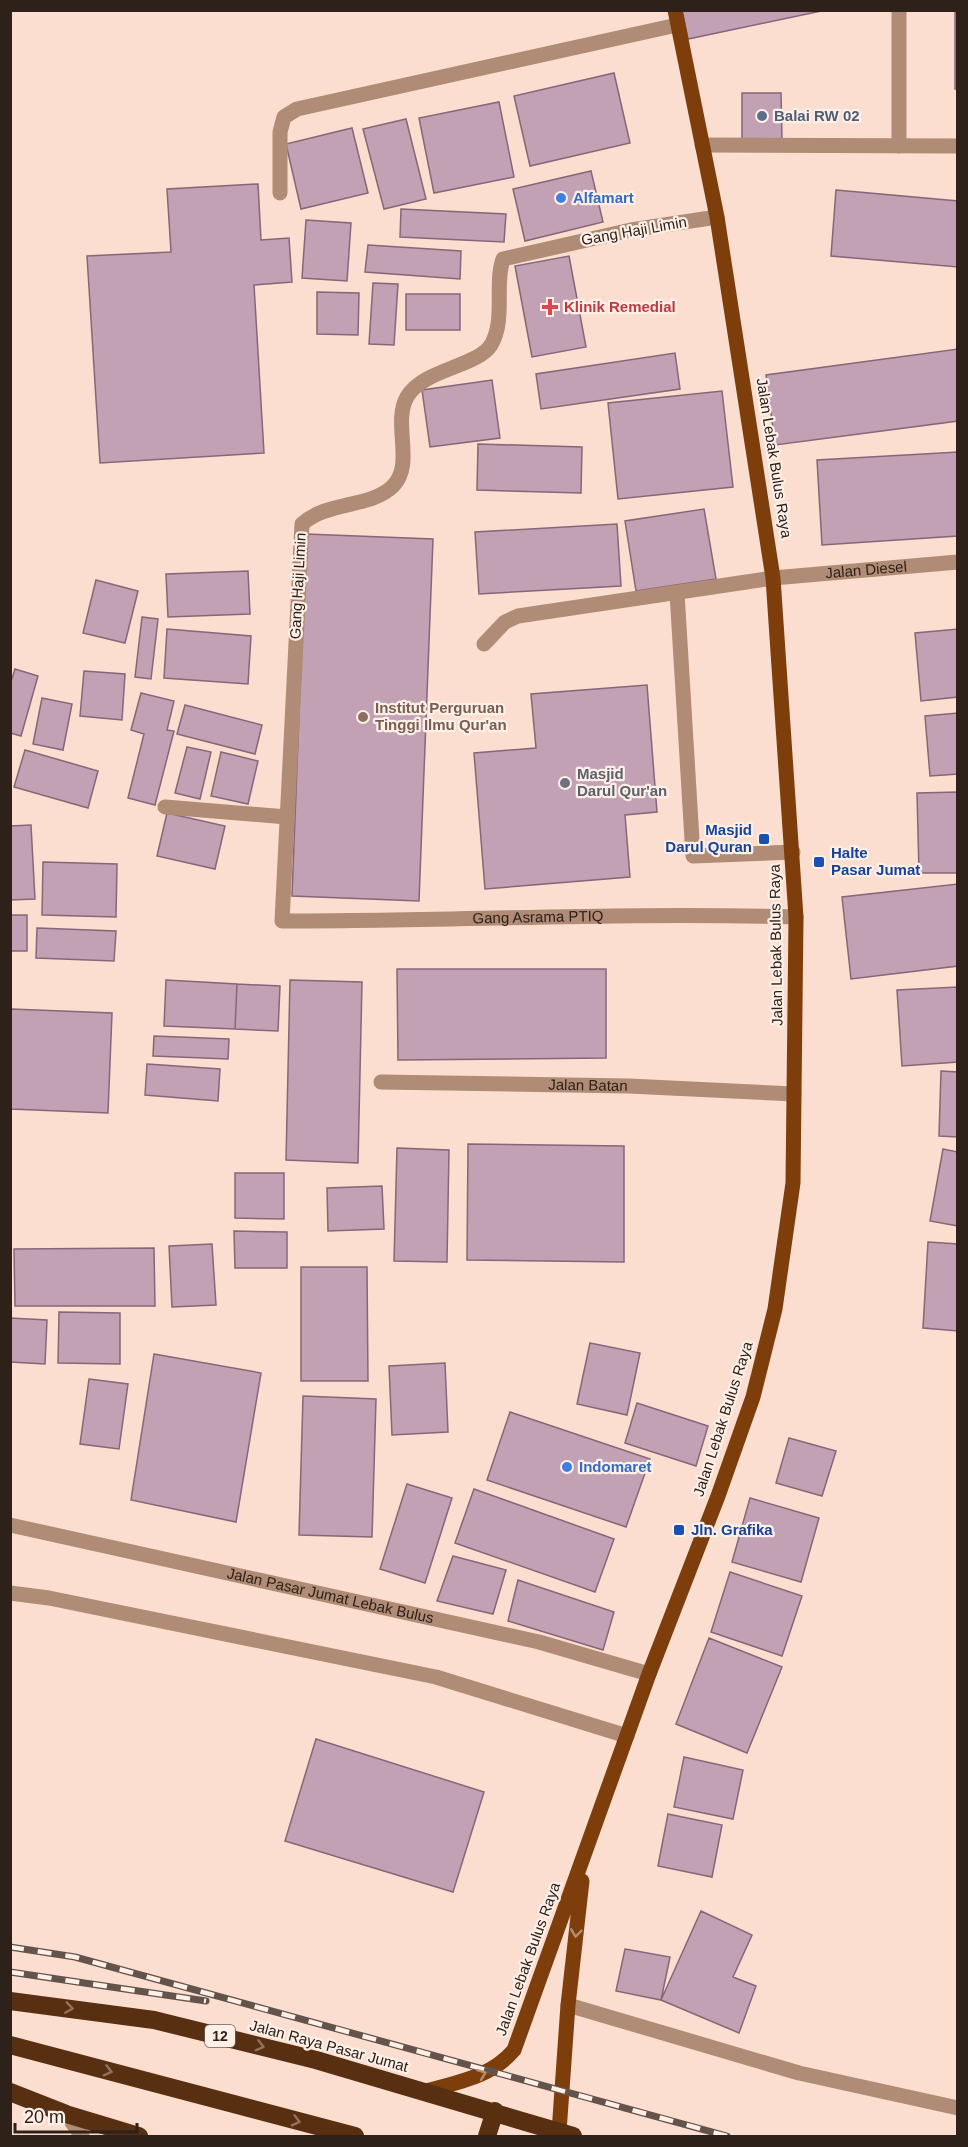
<svg xmlns="http://www.w3.org/2000/svg" width="968" height="2147" font-family="Helvetica,sans-serif">
  <rect width="100%" height="100%" fill="#fbdecf"/>
  <!-- building -->
  <path fill="#c3a1b4" stroke="#866678" stroke-width="1.5" d="M682 10H826L688 39Z
    M955 10H958V89H955Z
    M614 73 630 143 530 166 514 96Z
    M742 93H781L782 139H742Z
    M499 102 514 177 434 193 419 118Z
    M406 119 426 199 384 209 363 129Z
    M352 128 368 193 301 209 286 144Z
    M591 171 603 222 525 241 513 189Z
    M258 184 261 240 289 238 292 282 254 285 264 453 100 463 87 256 171 252 167 189Z
    M836 190 958 201V267L831 256Z
    M401 209 506 214 504 242 400 237Z
    M306 220 351 223 347 281 302 278Z
    M368 245 461 251 460 279 365 272Z
    M569 256 586 347 532 357 515 266Z
    M373 283 398 284 394 345 369 344Z
    M317 292 359 293 358 335 317 334Z
    M406 294H460V330H406Z
    M958 349V421L775 445 766 375Z
    M675 353 680 389 541 409 536 374Z
    M492 380 500 438 430 447 422 390Z
    M722 391 733 487 618 499 608 403Z
    M478 444 582 447 581 493 477 490Z
    M958 452V536L822 545 817 460Z
    M704 509 716 579 636 591 625 521Z
    M617 524 621 586 479 594 475 532Z
    M306 534 433 539 419 901 292 896Z
    M248 571 250 614 168 617 166 574Z
    M96 580 138 591 125 643 83 633Z
    M142 617 158 619 151 679 135 677Z
    M167 629 251 636 248 684 164 678Z
    M958 629V697L921 701 915 633Z
    M15 669 38 676 21 736 10 733V685Z
    M84 671 125 674 122 720 80 716Z
    M647 685 657 812 625 815 630 877 485 889 474 753 536 748 531 694Z
    M141 693 174 701 167 730 174 731 155 805 128 798 144 734 131 730Z
    M42 698 72 704 63 750 33 744Z
    M185 705 262 725 255 754 177 734Z
    M958 713V774L930 776 925 716Z
    M187 747 211 752 200 799 175 793Z
    M25 750 98 771 88 808 14 787Z
    M221 752 258 761 248 804 211 796Z
    M958 792V873H919L917 793Z
    M167 813 225 826 215 869 157 856Z
    M31 825 35 899 10 900V826Z
    M43 862 117 864 116 917 42 915Z
    M958 884V966L851 979 842 897Z
    M10 915H27V951H10Z
    M37 928 116 931 114 961 36 958Z
    M397 969H606V1058L398 1060Z
    M166 980 237 984 235 1029 164 1026Z
    M290 980 362 982 358 1163 286 1160Z
    M237 984 280 986 278 1031 235 1029Z
    M958 987V1062L902 1066 897 990Z
    M11 1009 112 1013 108 1113 10 1109Z
    M154 1036 229 1039 228 1059 153 1056Z
    M147 1064 220 1069 218 1101 145 1095Z
    M941 1071 958 1072V1137L939 1136Z
    M468 1144 624 1146V1262L467 1260Z
    M397 1148 449 1150 447 1262 394 1261Z
    M943 1149 958 1152V1226L930 1221Z
    M235 1173H284V1219L235 1218Z
    M382 1186 384 1229 328 1231 327 1188Z
    M234 1231 287 1232V1268H235Z
    M928 1242 958 1244V1331L923 1328Z
    M212 1244 216 1305 172 1307 169 1246Z
    M154 1248 155 1306H15L14 1249Z
    M301 1267H367L368 1381H301Z
    M59 1312 120 1313V1364L58 1363Z
    M10 1318 47 1320 45 1364 10 1362Z
    M590 1343 640 1353 627 1415 577 1404Z
    M154 1354 261 1373 236 1522 131 1500Z
    M445 1363 448 1432 392 1435 389 1366Z
    M89 1379 128 1384 119 1449 80 1444Z
    M303 1396 376 1399 372 1537 299 1535Z
    M637 1403 708 1426 696 1466 625 1443Z
    M510 1412 650 1459 626 1527 487 1480Z
    M789 1438 836 1451 822 1496 776 1483Z
    M407 1484 452 1498 425 1583 380 1569Z
    M474 1489 614 1539 595 1592 455 1543Z
    M750 1498 819 1518 801 1582 732 1562Z
    M453 1556 506 1570 493 1614 437 1601Z
    M730 1572 802 1596 782 1656 711 1632Z
    M518 1580 614 1612 603 1650 508 1621Z
    M709 1638 782 1667 747 1753 676 1724Z
    M316 1739 484 1792 453 1892 285 1841Z
    M684 1757 743 1770 733 1819 674 1807Z
    M668 1814 722 1825 712 1877 658 1866Z
    M701 1911 752 1935 733 1977 756 1986 739 2033 661 2000Z
    M625 1949 670 1957 661 2000 616 1991Z"/>
  <g fill="none" stroke-linecap="round" stroke-linejoin="round">
    <!-- minor -->
    <g stroke="#b08b75" stroke-width="15">
      <path d="M899 10V146"/>
      <path d="M702 145 958 146"/>
      <path d="M280 193V132L284 117 297 109 677 25"/>
      <path id="s1" d="M717 217 631 230 503 259C494 285 506 320 491 345 477 367 423 369 407 397 392 423 415 464 393 486 371 508 327 501 302 524L282 921C454 921 625 912 796 917"/>
      <path d="M677 593 693 856 793 852"/>
      <path id="s2" d="M484 644 505 622 518 616 773 578 958 562"/>
      <path d="M165 807 287 817"/>
      <path id="s3" d="M381 1082 629 1086 794 1094"/>
      <path id="s4" d="M10 1525 539 1642 649 1674"/>
      <path d="M10 1593 49 1598 436 1677 627 1736"/>
      <path d="M568 2005 799 2073 958 2108"/>
      <path d="M66 2114 82 2136"/>
    </g>
    <!-- major -->
    <path stroke="#7e3e0c" stroke-width="15" d="M426 2091C458 2082 491 2077 514 2050L649 1674 718 1496 753 1397 775 1309 793 1183 796 917 773 578 717 217 675 10
      M559 2132 568 2005 582 1881"/>
    <!-- highway -->
    <path stroke="#592f12" stroke-width="18" d="M10 2001 154 2020 316 2060 573 2136
      M10 2045 355 2136
      M10 2092 66 2114 139 2136
      M487 2136 495 2111"/>
    <defs>
      <path id="rail" d="M10 1947 75 1957 727 2136
        M10 1972 206 2001"/>
    </defs>
    <!-- rail casing -->
    <use href="#rail" stroke="#64534a" stroke-width="7"/>
    <!-- rail -->
    <use href="#rail" stroke="#feefe7" stroke-width="4.5" stroke-dasharray="14" stroke-linecap="butt"/>
  </g>
  <!-- one-way arrows -->
  <defs><path id="oneway-chevron" d="M-2-3.5L2.5 0L-2 3.5" fill="none" stroke-width="1.6" stroke-linecap="round" stroke-linejoin="round" transform="scale(1.5)"/></defs>
  <g stroke="#b88e6f">
    <use href="#oneway-chevron" transform="translate(576 1933) rotate(97)"/>
    <use href="#oneway-chevron" transform="translate(482 2074) rotate(-21)"/>
  </g>
  <g stroke="#93725d">
    <use href="#oneway-chevron" transform="translate(69 2008) rotate(8)"/>
    <use href="#oneway-chevron" transform="translate(260 2046) rotate(14)"/>
    <use href="#oneway-chevron" transform="translate(108 2071) rotate(15)"/>
    <use href="#oneway-chevron" transform="translate(296 2121) rotate(15)"/>
  </g>
  <!-- markers -->
  <circle fill="#5c6f8a" stroke="#feefe7" stroke-width="2" cx="762" cy="116" r="6"/>
  <g fill="#3f7fe0" stroke="#feefe7" stroke-width="2">
    <circle cx="561" cy="198" r="6"/>
    <circle cx="567" cy="1467" r="6"/>
  </g>
  <path fill="#e0444e" stroke="#feefe7" stroke-width="2" d="M547 298h6v6h6v6h-6v6h-6v-6h-6v-6h6z"/>
  <circle fill="#8d6e63" stroke="#feefe7" stroke-width="2" cx="363" cy="717" r="6"/>
  <circle fill="#6b7280" stroke="#feefe7" stroke-width="2" cx="565" cy="783" r="6"/>
  <g fill="#1a4fb4" stroke="#feefe7" stroke-width="2">
    <rect x="758" y="833" width="12" height="12" rx="3"/>
    <rect x="813" y="856" width="12" height="12" rx="3"/>
    <rect x="673" y="1524" width="12" height="12" rx="3"/>
  </g>
  <g text-anchor="middle" stroke-width="4.5" stroke-linejoin="round" paint-order="stroke">
    <!-- shield labels -->
    <rect fill="#feefe7" stroke="#6c5f58" stroke-width="1.5" x="205" y="2025" width="30" height="22" rx="4.5"/>
    <g font-size="14" font-weight="bold" fill="#2e211a">
      <text x="220" y="2041">12</text>
    </g>
    <!-- service labels -->
    <g font-size="15" font-weight="bold" fill="#4e5e75" stroke="#feefe7" text-anchor="start">
      <text x="774" y="121">Balai RW 02</text>
    </g>
    <!-- shop labels -->
    <g font-size="15" font-weight="bold" fill="#366cbe" stroke="#feefe7" text-anchor="start">
      <text x="573" y="203">Alfamart</text>
      <text x="579" y="1472">Indomaret</text>
    </g>
    <!-- street labels -->
    <g font-size="15" fill="#2e211a" stroke="#feefe7">
      <text transform="translate(634 231) rotate(-10)" y="5">Gang Haji Limin</text>
      <text transform="translate(774 458) rotate(81)" y="5">Jalan Lebak Bulus Raya</text>
      <text dy="5" stroke="none"><textPath href="#s2" startOffset="396">Jalan Diesel</textPath></text>
      <text transform="translate(298 586) rotate(-87)" y="5">Gang Haji Limin</text>
      <text dy="5" stroke="none"><textPath href="#s1" startOffset="1252">Gang Asrama PTIQ</textPath></text>
      <text transform="translate(776 945) rotate(-91)" y="5">Jalan Lebak Bulus Raya</text>
      <text dy="5" stroke="none"><textPath href="#s3" startOffset="207">Jalan Batan</textPath></text>
      <text transform="translate(723 1419) rotate(-72)" y="5">Jalan Lebak Bulus Raya</text>
      <text dy="5" stroke="none"><textPath href="#s4" startOffset="328">Jalan Pasar Jumat Lebak Bulus</textPath></text>
      <text transform="translate(528 1959) rotate(-70)" y="5">Jalan Lebak Bulus Raya</text>
      <text transform="translate(329 2046) rotate(15)" y="5">Jalan Raya Pasar Jumat</text>
    </g>
    <!-- health labels -->
    <g font-size="15" font-weight="bold" fill="#be3a42" stroke="#feefe7" text-anchor="start">
      <text x="564" y="312">Klinik Remedial</text>
    </g>
    <!-- education labels -->
    <g font-size="15" font-weight="bold" fill="#785e54" stroke="#feefe7" text-anchor="start">
      <text x="375" y="713">Institut Perguruan<tspan x="375" dy="17">Tinggi Ilmu Qur'an</tspan></text>
    </g>
    <!-- worship labels -->
    <g font-size="15" font-weight="bold" fill="#5b616d" stroke="#feefe7" text-anchor="start">
      <text x="577" y="779">Masjid<tspan x="577" dy="17">Darul Qur'an</tspan></text>
    </g>
    <!-- transit labels -->
    <g font-size="15" font-weight="bold" fill="#164399" stroke="#feefe7" text-anchor="start">
      <text x="752" y="835" text-anchor="end">Masjid<tspan x="752" dy="17">Darul Quran</tspan></text>
      <text x="831" y="858">Halte<tspan x="831" dy="17">Pasar Jumat</tspan></text>
      <text x="691" y="1535">Jln. Grafika</text>
    </g>
  </g>
  <!-- border -->
  <rect width="968" height="2147" fill="none" stroke="#2e211a" stroke-width="24"/>
  <!-- scale -->
  <path d="M15 2123v9h122v-9" fill="none" stroke="#2e211a" stroke-width="3"/>
  <text x="24" y="2123" font-size="18" fill="#2e211a" stroke="#feefe7" stroke-width="4.5" paint-order="stroke">20 m</text>
</svg>
